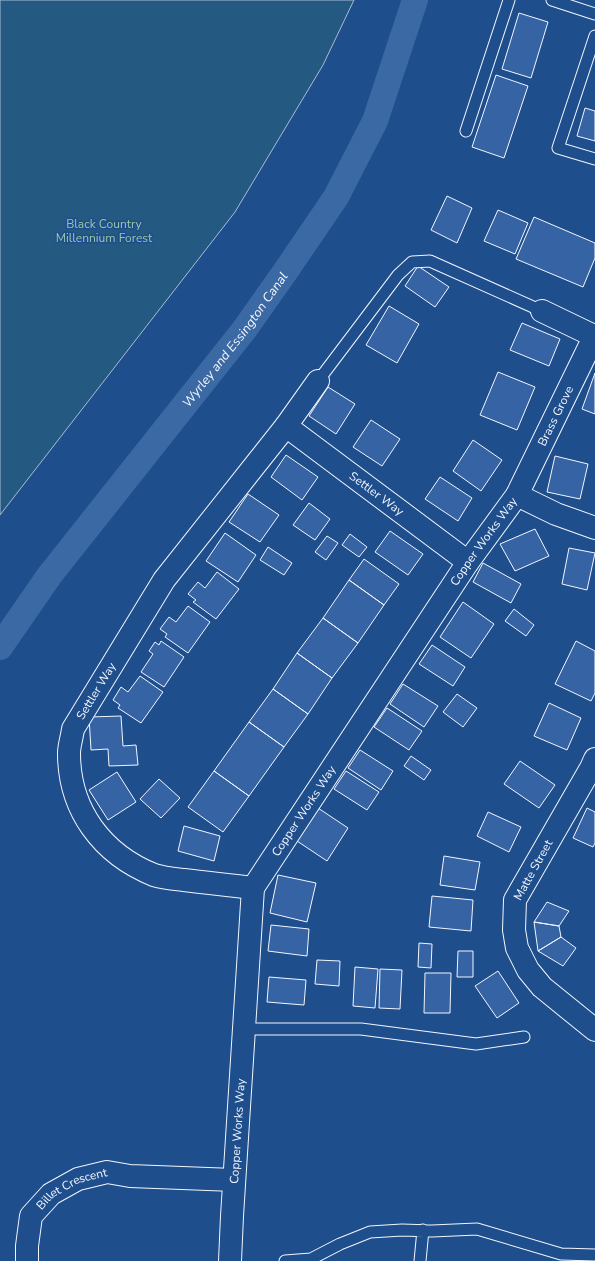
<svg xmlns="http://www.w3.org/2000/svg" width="595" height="1261" font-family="'Nunito Sans',sans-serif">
  <rect width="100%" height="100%" fill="#1f4e8c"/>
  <!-- green -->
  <path fill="#245a82" stroke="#a8bbd7" d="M0 0H354L323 65 235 212 0 515Z"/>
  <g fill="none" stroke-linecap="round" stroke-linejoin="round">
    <!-- canal -->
    <path stroke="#3b69a3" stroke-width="26" id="s1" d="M0 647 49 576 244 330 285 272 336 197 375 121 415 0"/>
  </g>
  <!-- building -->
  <path fill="#3563a3" stroke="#f2f6ff" d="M519 13 548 22 531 78 502 69Z
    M496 75 528 86 504 158 472 147Z
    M585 108 595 111V141L577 136Z
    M447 196 472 208 457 243 431 230Z
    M498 210 528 223 515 254 484 241Z
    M534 217 595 243V258L583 287 516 259Z
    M418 266 449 287 435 307 405 286Z
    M389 306 419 324 397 363 366 345Z
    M522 323 560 339 549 366 510 350Z
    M498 372 535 387 517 430 480 415Z
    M595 373V414L582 409Z
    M328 387 355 404 336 434 309 416Z
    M371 420 400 439 382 466 353 447Z
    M473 440 502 460 481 491 453 471Z
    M286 455 318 477 302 500 271 477Z
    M555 456 588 464 580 499 547 492Z
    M440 477 472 498 458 521 425 499Z
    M248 494 279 515 260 542 229 522Z
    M309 503 330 519 315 540 293 525Z
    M535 529 549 556 515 571 500 544Z
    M390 531 423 554 408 575 375 552Z
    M225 533 256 555 238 582 206 561Z
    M350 534 367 547 359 557 342 545Z
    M327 536 338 543 326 560 315 552Z
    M268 547 292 563 284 575 260 560Z
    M569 548 595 553 587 590 562 584Z
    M364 559 399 584 384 605 349 580Z
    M483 563 521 584 511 603 473 582Z
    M217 572 239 589 216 619 193 602 196 600 188 594 198 582 205 588Z
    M349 580 384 605 358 643 323 618Z
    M463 602 494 624 471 658 440 637Z
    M188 606 210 622 188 653 165 637 167 634 160 629 169 617 176 622Z
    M514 609 534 625 526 636 505 621Z
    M323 618 358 643 332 678 297 653Z
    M161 641 184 657 164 687 141 672 153 654 149 651 155 642 159 645Z
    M576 641 595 651V693L591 701 555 684Z
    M432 645 465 667 453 686 419 664Z
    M297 653 332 678 308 714 273 689Z
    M140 676 163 692 141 723 118 708 120 705 113 700 121 687 128 692Z
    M403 684 438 706 424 727 390 704Z
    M273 689 308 714 284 747 249 722Z
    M457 694 477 708 463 727 443 712Z
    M549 703 581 718 567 750 534 736Z
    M387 708 422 731 409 750 374 727Z
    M121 716 123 746 136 745 138 765 109 766 108 749 91 750 89 717Z
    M249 722 284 747 249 796 214 771Z
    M360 750 393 771 381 790 348 768Z
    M411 756 431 770 424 780 404 766Z
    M520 761 555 785 539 808 504 784Z
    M214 771 249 796 223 832 188 807Z
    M346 771 379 792 367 810 334 789Z
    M117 772 136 802 108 820 89 790Z
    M159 779 180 798 161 818 140 799Z
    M318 808 348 828 327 861 297 841Z
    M587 808 595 812V843L593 847 573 838Z
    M488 812 521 827 509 852 477 836Z
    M184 826 220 836 214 861 178 851Z
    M444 856 480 862 475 890 440 885Z
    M278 875 316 883 307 922 270 913Z
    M432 896 473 900 471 931 429 927Z
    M547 902 569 911 559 926 534 922Z
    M534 922 559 926 561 937 538 951Z
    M271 925 309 929 307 956 268 951Z
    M561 937 576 948 563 966 538 951Z
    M419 943 432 944 431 968 418 967Z
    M458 951H473V977H457Z
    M317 960 340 961 339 986 315 984Z
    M355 967 378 969 375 1008 353 1006Z
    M380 969 402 970 400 1009 379 1008Z
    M498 971 519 1003 497 1018 475 986Z
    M425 973H451L450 1013H424Z
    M269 977 306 980 304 1005 267 1002Z"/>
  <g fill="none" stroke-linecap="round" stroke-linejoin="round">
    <defs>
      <path id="lane" d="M552 0 595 14
        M595 36 558 148 595 159
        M466 131 509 0
        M318 381 398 275 412 262 430 261 542 311
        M244 1029H361L476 1044 524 1037
        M285 1261 311 1259 340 1244 370 1232 402 1230 432 1231 477 1229 561 1254 595 1255
        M420 1261 423 1230"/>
      <g id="street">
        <path d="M542 311 594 336"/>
        <path id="s2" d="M286 426 468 562"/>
        <path id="s3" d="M517 495 595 335"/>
        <path d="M595 759 591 768 515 900 514 930 517 948 528 970 542 987 595 1030"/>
        <path id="s4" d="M253 888C230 885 207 883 184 880 175 879 163 878 154 875 102 854 69 810 69 753 69 746 72 737 73 729L164 580 286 426 318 381"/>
        <path id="s5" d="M27 1261V1246L31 1216 51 1194 78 1179 107 1172 130 1176 234 1180"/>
        <path id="s6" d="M230 1261 232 1216 253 888 468 562 517 495 556 514 595 528"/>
      </g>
    </defs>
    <!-- lane casing -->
    <use href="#lane" stroke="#f2f6ff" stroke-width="13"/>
    <!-- street casing -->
    <use href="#street" stroke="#f2f6ff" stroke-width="24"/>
    <!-- lane -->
    <use href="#lane" stroke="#1f4e8c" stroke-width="11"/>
    <!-- street -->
    <use href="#street" stroke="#1f4e8c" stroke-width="22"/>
  </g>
  <g text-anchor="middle" stroke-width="3" stroke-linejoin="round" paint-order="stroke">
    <!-- park labels -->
    <g font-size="12" fill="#97c8a6" stroke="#1f4e8c">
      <text x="104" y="228">Black Country<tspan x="104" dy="14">Millennium Forest</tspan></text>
    </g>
    <!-- street labels -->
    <g font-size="12" fill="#f2f6ff" stroke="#1f4e8c">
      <text dy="4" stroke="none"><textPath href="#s3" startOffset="88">Brass Grove</textPath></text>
      <text dy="4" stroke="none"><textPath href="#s2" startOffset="113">Settler Way</textPath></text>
      <text dy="4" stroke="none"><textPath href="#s6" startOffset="790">Copper Works Way</textPath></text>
      <text dy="4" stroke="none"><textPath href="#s4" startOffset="327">Settler Way</textPath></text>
      <text dy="4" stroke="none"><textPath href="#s6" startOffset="466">Copper Works Way</textPath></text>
      <text transform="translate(533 870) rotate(-61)" y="4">Matte Street</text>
      <text dy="4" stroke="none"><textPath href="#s6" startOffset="130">Copper Works Way</textPath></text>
      <text dy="4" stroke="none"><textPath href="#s5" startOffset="96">Billet Crescent</textPath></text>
    </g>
    <!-- water labels -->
    <g font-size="13" font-style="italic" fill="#f2f6ff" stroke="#1f4e8c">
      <text dy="5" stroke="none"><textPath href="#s1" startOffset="387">Wyrley and Essington Canal</textPath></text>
    </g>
  </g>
</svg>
